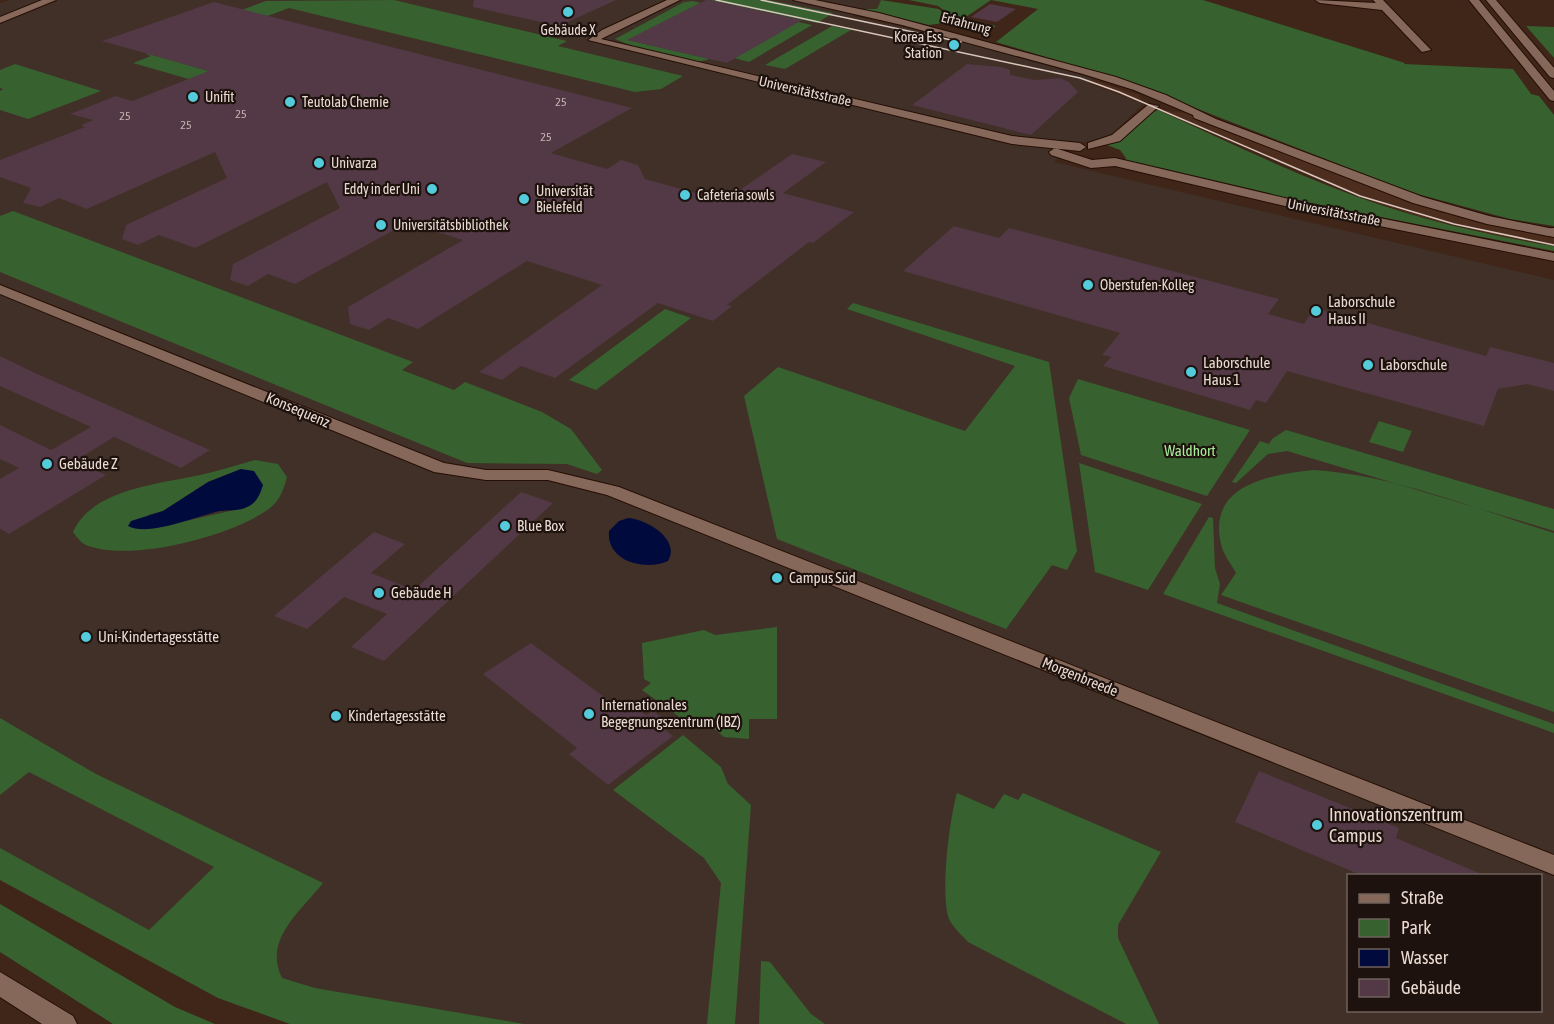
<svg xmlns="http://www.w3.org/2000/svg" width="1554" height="1024" font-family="'Asap Condensed',sans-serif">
  <rect width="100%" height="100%" fill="#3f2619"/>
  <!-- built -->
  <path fill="#4d2d1e" d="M1025 58 1139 95 1143 104 1098 85 1030 71Z
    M1158 110 1186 113 1403 199 1554 236V246L1494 235 1421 217 1359 197Z"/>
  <!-- education -->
  <path fill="#413027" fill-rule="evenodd" d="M10 0H881L877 9H861L852 16 949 37 1093 78 1088 83 1143 104 1107 139 1071 144 1054 162 1554 280V1024H290L218 998 0 880V3ZM1348 876H1540V1010H1348Z"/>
  <!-- green -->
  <path fill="#37612f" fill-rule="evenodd" d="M394 0 567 41 558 46 683 76 661 89 635 92 289 8 179 49 153 55 226 76 206 84 133 63 151 56 146 54 161 48 175 34 266 1Z
    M709 0H768L833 13 817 23Z
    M881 0 939 9 951 22 929 25 861 9H877Z
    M909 0H1203L1405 63 1404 64 1513 69 1531 94 1539 96 1554 115V226L1510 219 1410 192 1129 82 996 42 1038 9 991 0 963 19 996 26 993 28 959 21 938 6Z
    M693 1 701 3 628 40 710 59 698 62 637 48 615 39 684 2Z
    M798 22 812 25 749 62 734 58Z
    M832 26 851 30 785 69 765 65Z
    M1526 26 1554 27V58Z
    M15 64 101 91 28 119 0 110V91L3 89 0 88V70Z
    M1158 110C1215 136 1271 163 1329 186 1401 215 1478 234 1554 246V251L1288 199 1124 162 1126 158 1120 150 1107 145C1127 140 1138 117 1158 110Z
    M13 211 413 362 402 370 454 390 465 382 542 412 571 429 602 470 597 474 567 464 467 463 0 272V216Z
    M853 303 1049 362 1077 551 1067 570 1052 565 1006 629 777 539 744 396 778 367 965 431 1015 366 847 309Z
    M665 309 691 318 596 390 569 380Z
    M1078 379 1250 430 1207 496 1081 455 1069 398Z
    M1379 421 1412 431 1403 452 1369 442Z
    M1286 430 1554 509V531L1287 451 1268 454 1236 483 1232 482 1260 441 1269 444 1272 439Z
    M255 460 278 464 287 477C284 488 280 501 270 508 233 536 129 563 86 545 81 543 76 536 73 532 92 489 159 484 200 475 218 471 236 465 255 460ZM241 469 234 510 155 528 148 515 163 511 208 482Z
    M1079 463 1202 504 1148 590 1095 572Z
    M1313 470C1395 475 1475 509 1554 533V712L1221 595 1236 573C1231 564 1223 554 1221 544 1207 485 1269 475 1313 470Z
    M1209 517 1213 518 1215 568 1220 584 1217 603 1554 724V733L1163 594Z
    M777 627V719H749V739L724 737 699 717 681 718 642 690 651 683 644 679 642 643 704 630 715 635Z
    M0 718 96 774 323 883C300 912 263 940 282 978L315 988 524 1024H290L218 998 0 880V848L149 930 214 867 29 772 0 795Z
    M683 735 721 767 728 784 751 805 735 1024H707L721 883 704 858 613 790Z
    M957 793 994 809 1004 794 1018 800 1023 793 1161 852 1118 925V938L1159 1024H1126L968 942C961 934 951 926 948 916 941 889 949 821 957 793Z
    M0 904 175 1007 215 1024H113L0 952Z
    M761 961 770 962 811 1014 825 1024H759Z"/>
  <!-- water -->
  <path fill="#010a3d" d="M241 469 254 471 263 485C260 494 257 503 247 507 240 511 228 510 220 511 196 516 150 537 128 526L131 521 163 511 208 482Z
    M628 518C646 519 681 539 668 561 646 571 606 562 609 531L619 521Z"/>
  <!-- building -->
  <path fill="#533845" d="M474 0H616L559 26 473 7Z
    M706 0H709L802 20 727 63 627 40Z
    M214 2 632 108 551 153 607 169 621 160 638 165 645 179 724 201 792 154 826 162 783 193 854 212 813 243 809 242 727 305 732 306 713 321 658 303 555 378 521 366 502 380 479 372 602 285 527 261 418 329 388 318 369 330 350 324 348 307 463 240 407 223 295 284 268 274 248 286 230 280 233 264 340 208 327 182 195 248 159 235 138 245 122 239 126 225 227 178 215 152 87 209 59 198 40 207 23 203 31 188 0 177V160L85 127 81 125 93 120 70 114 116 96 132 101 209 71 102 41Z
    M990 4 1016 9 997 22 971 17Z
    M967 64 1001 67 1010 70V75L1035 80 1060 78 1069 82 1078 92 1031 135 912 105Z
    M954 226 999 238 1009 228 1279 299 1268 314 1304 324 1314 308 1486 356 1490 347 1554 363V391L1527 384 1498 389 1484 426 1287 371 1266 403 1256 400 1250 410 1103 366 1111 357 1102 355 1120 333 903 271Z
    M0 356 35 373 210 450 181 468 114 437 75 461 106 475 9 534 0 529V479L19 468 0 459V425L51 450 91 427 0 386Z
    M521 492 553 503 384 661 351 647 387 614 344 597 307 629 274 616 374 532 405 544 371 573 414 590Z
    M531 643 626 713 634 707 646 715 653 711 669 722 663 728 673 736 608 785 569 754 577 748 483 674Z
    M1259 771 1399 828 1396 838 1486 876H1363L1235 822Z"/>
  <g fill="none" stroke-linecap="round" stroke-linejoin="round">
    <defs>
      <path id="minor" d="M42 0H56L0 23V17Z
        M667 0H680L601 39 1012 136 1080 143 1086 147 1080 151 1012 144 588 40 602 30Z
        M793 0H815L879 13 1116 77 1166 95 1216 119 1423 197 1489 216 1554 229V237L1487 224 1413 203 1194 118 1193 115 1134 90 1083 74 902 25Z
        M1315 0 1376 3 1373 0H1383L1431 50 1422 52 1382 10 1320 3Z
        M1149 104 1159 106 1120 141 1088 149V143L1112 135Z
        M1055 148 1092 160 1115 158 1315 205 1554 253V261L1315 213 1115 166 1091 168 1051 155 1049 152Z
        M0 285 444 463 486 470H548L619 487 1554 855V875L607 495 548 480H486L434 472 0 294Z"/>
      <path id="tertiary" d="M1469 0H1479L1554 91V101L1550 100Z
        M1486 0H1496L1554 68V78L1550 77Z
        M1554 228V236L1543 235 1541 232 1543 229Z"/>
      <path id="secondary" d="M0 972 73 1016 77 1024H42L0 997Z"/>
    </defs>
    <!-- minor casing -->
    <use href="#minor" stroke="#250e04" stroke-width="2"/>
    <!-- tertiary casing -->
    <use href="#tertiary" stroke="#250e04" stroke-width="2"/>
    <!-- secondary casing -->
    <use href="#secondary" stroke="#250e04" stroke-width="2"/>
    <!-- minor -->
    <use href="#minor" fill="#85685a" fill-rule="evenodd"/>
    <!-- tertiary -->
    <use href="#tertiary" fill="#85685a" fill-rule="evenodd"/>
    <!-- secondary -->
    <use href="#secondary" fill="#85685a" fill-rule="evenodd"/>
    <!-- tram -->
    <path stroke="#d9c7be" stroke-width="1.5" d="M716 0 1080 78 1119 92 1360 196 1454 224 1554 245
      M761 0 961 42"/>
  </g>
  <!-- markers -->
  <g fill="#53cbdb" stroke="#1d120d" stroke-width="2">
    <circle cx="568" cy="12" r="6"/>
    <circle cx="954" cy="45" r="6"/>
    <circle cx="193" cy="97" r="6"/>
    <circle cx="290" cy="102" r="6"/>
    <circle cx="319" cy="163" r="6"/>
    <circle cx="432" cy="189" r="6"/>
    <circle cx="685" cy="195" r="6"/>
    <circle cx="524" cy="199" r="6"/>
    <circle cx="381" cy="225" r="6"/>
    <circle cx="1088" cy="285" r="6"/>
    <circle cx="1316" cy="311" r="6"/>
    <circle cx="1368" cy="365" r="6"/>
    <circle cx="1191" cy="372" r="6"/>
    <circle cx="47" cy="464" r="6"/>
    <circle cx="505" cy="526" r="6"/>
    <circle cx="777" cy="578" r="6"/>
    <circle cx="379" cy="593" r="6"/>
    <circle cx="86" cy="637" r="6"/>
    <circle cx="589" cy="714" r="6"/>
    <circle cx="336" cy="716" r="6"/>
    <circle cx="1317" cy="825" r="6"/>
  </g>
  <g text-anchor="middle" stroke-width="4.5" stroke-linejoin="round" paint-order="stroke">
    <!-- number labels -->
    <g font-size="12" fill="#c5b2af">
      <text x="561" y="106">25</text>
      <text x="241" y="118">25</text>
      <text x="125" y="120">25</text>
      <text x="186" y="129">25</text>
      <text x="546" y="141">25</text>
    </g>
    <!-- far-street labels -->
    <g font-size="14" fill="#ebdad2" stroke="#1d120d">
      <text transform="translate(966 23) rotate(15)" y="5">Erfahrung</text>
      <text transform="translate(805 91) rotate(13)" y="5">Universitätsstraße</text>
      <text transform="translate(1334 212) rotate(11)" y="5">Universitätsstraße</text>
    </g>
    <!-- far-poi labels -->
    <g font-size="14" fill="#ebdad2" stroke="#1d120d" text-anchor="start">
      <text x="568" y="35" text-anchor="middle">Gebäude X</text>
      <text x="942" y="42" text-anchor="end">Korea Ess<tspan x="942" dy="16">Station</tspan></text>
      <text x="205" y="102">Unifit</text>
      <text x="302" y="107">Teutolab Chemie</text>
      <text x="331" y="168">Univarza</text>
      <text x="420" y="194" text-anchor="end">Eddy in der Uni</text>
      <text x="536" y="196">Universität<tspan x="536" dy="16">Bielefeld</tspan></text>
      <text x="697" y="200">Cafeteria sowls</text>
      <text x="393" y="230">Universitätsbibliothek</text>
      <text x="1100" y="290">Oberstufen-Kolleg</text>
    </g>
    <!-- poi labels -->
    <g font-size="15" fill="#ebdad2" stroke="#1d120d" text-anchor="start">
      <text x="1328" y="307">Laborschule<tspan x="1328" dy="17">Haus II</tspan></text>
      <text x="1203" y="368">Laborschule<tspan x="1203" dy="17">Haus 1</tspan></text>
      <text x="1380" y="370">Laborschule</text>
      <text x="59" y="469">Gebäude Z</text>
      <text x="517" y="531">Blue Box</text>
      <text x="789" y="583">Campus Süd</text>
      <text x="391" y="598">Gebäude H</text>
      <text x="98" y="642">Uni-Kindertagesstätte</text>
      <text x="601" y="710">Internationales<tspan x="601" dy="17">Begegnungszentrum (IBZ)</tspan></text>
      <text x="348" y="721">Kindertagesstätte</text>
    </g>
    <!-- street labels -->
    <g font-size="15" fill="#ebdad2" stroke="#1d120d">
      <text transform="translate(298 410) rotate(23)" y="5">Konsequenz</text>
      <text transform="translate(1080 677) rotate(22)" y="5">Morgenbreede</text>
    </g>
    <!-- park labels -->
    <g font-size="15" fill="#a9ed9c" stroke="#1d120d">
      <text x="1190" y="456">Waldhort</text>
    </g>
    <!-- near-poi labels -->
    <g font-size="18" fill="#ebdad2" stroke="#1d120d" text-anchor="start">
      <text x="1329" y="821">Innovationszentrum<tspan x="1329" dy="21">Campus</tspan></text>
    </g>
  </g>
  <!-- legend -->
  <rect x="1347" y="874" width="195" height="138" fill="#1d120d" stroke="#6f625c" stroke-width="1.5"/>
  <rect x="1359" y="894" width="30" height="9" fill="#85685a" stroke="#6f625c" stroke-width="1.5"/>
  <text x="1401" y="904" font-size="18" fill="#ebdad2">Straße</text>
  <rect x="1359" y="919" width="30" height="18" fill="#37612f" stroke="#6f625c" stroke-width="1.5"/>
  <text x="1401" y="934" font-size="18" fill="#ebdad2">Park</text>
  <rect x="1359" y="949" width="30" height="18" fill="#010a3d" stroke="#6f625c" stroke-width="1.5"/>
  <text x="1401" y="964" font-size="18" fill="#ebdad2">Wasser</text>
  <rect x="1359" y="979" width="30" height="18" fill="#533845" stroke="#6f625c" stroke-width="1.5"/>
  <text x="1401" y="994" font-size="18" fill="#ebdad2">Gebäude</text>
</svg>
